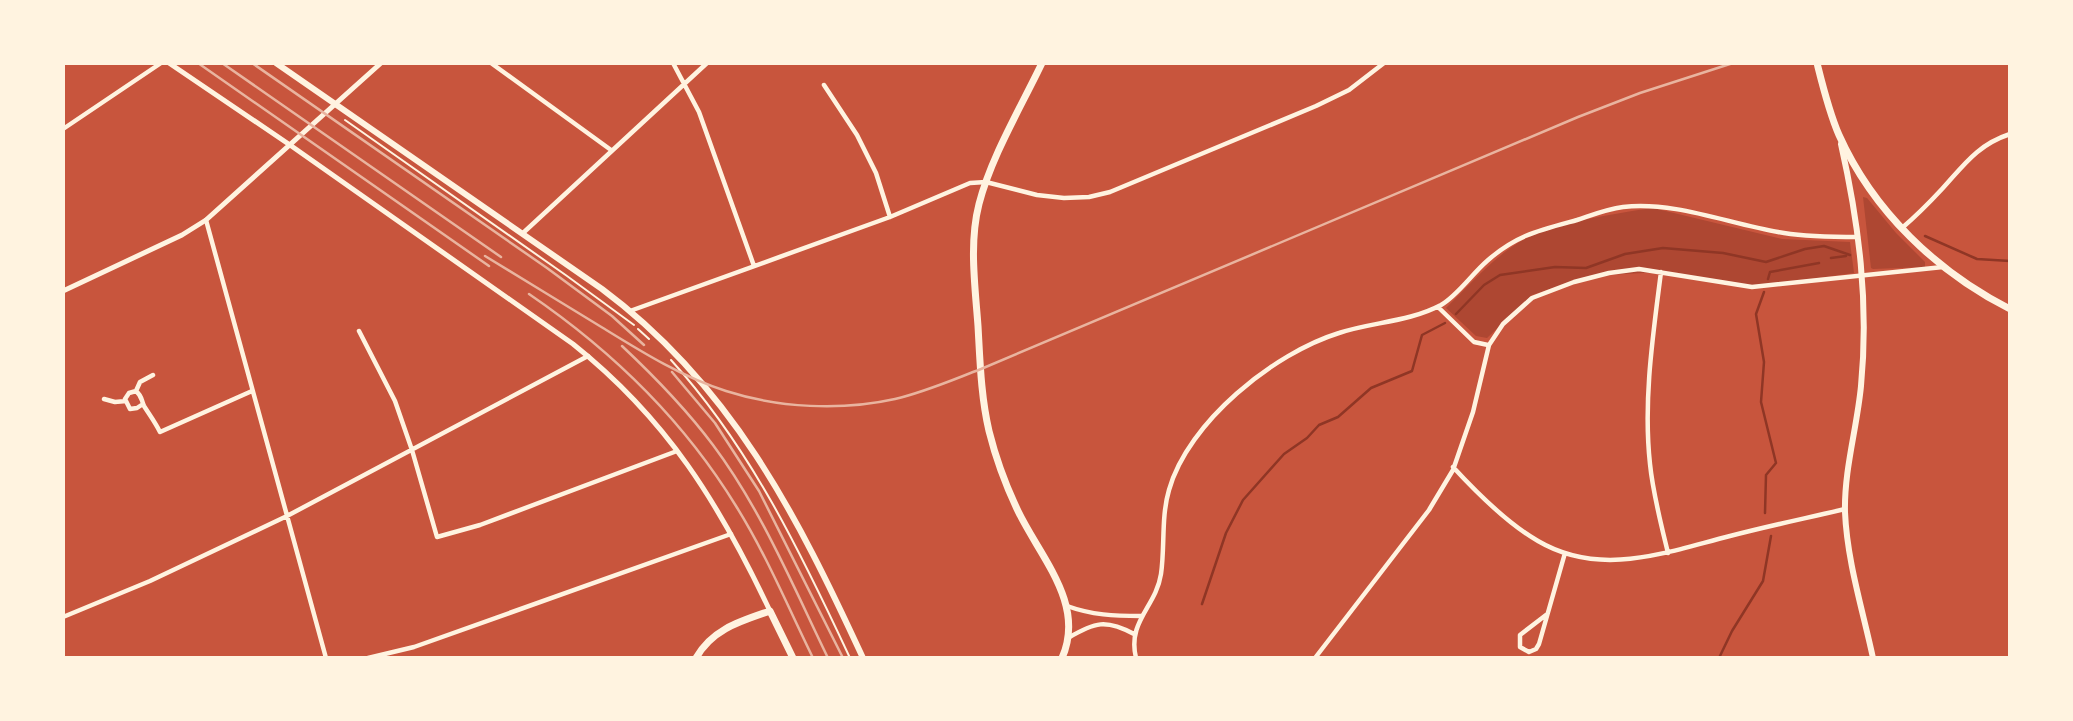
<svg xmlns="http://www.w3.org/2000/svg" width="2073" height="721" font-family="'PT Sans',sans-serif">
  <rect width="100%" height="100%" fill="#c8553d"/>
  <!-- green -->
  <path fill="#ae4732" d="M1863 197 1867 198 1896 233 1925 262V267L1873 269 1871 268Z
    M1653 208 1782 239 1850 242 1854 273 1752 287 1661 272 1607 275 1563 285 1532 295 1487 338 1476 336 1446 308C1470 285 1494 256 1523 240 1554 223 1617 213 1653 208Z"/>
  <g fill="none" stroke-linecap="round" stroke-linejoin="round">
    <!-- stream -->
    <path stroke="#8f3625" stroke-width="2.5" d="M1925 236 1977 259 2010 261
      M1831 258 1846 256
      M1768 279 1770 272 1819 263
      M1764 292 1756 314 1764 362 1761 402 1776 463 1766 475 1765 513
      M1456 314 1484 285 1500 275 1555 267 1586 268 1625 254 1663 248 1723 253 1766 262 1805 249 1824 246 1850 255
      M1202 604 1226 533 1243 500 1284 454 1307 438 1319 425 1338 417 1371 388 1412 371 1422 335 1445 323
      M1719 658 1732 631 1763 581 1771 536"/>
    <!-- path -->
    <path stroke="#fff3e0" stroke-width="2" d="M345 120 567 276 634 325
      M638 329 649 339
      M671 360C750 447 801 553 850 658"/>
    <!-- minor -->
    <path stroke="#fff3e0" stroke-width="4.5" d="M491 63 611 150
      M673 63 699 112 754 266
      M824 85 857 135 876 173 890 217
      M63 129 161 63
      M206 220 326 658
      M1902 228C1916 216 1929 203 1942 189 1964 165 1977 145 2010 134
      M523 233 707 63
      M1661 272C1653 335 1643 401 1650 464 1653 494 1661 524 1668 553
      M1438 307 1474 342 1488 345
      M630 311 890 217 970 183 986 182 1037 195 1064 198 1089 197 1110 192 1316 106 1349 90 1384 63
      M359 331 395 401 412 450 437 537 480 525 677 451
      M136 391 140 382 153 375
      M104 399 115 402 126 401
      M143 404 137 408 130 409 125 399 129 393 136 391C142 396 141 399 144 406 149 414 155 422 160 432L252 391
      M1453 467C1477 493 1508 524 1538 541 1601 578 1666 552 1730 536 1768 526 1807 518 1845 509
      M1067 606C1092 615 1114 616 1141 616
      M1546 615 1520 635V647L1529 652 1536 649 1539 644 1565 553
      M63 617 150 581 287 516 588 356
      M1068 638C1095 622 1106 619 1134 634
      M368 658 414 647 731 534
      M1136 658C1127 621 1156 607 1161 574 1165 547 1161 517 1169 490 1188 422 1274 353 1339 333 1372 322 1409 322 1441 305 1457 296 1472 274 1487 261 1516 235 1540 230 1577 220 1592 215 1607 209 1623 207 1677 201 1731 225 1784 233 1809 237 1833 237 1858 237
      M1315 658 1429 510 1453 470 1473 412 1489 345 1503 324 1532 298 1574 282 1609 273 1639 269 1752 287 1943 267"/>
    <!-- tertiary -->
    <path stroke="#fff3e0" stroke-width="5" d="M169 63 290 145 573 344C667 419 719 503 770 611
      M63 291 182 235 206 220 381 63"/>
    <!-- secondary -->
    <path stroke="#fff3e0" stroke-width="6" d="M276 63 602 289C731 385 797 515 863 658
      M1841 144C1859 224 1869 303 1861 386 1857 428 1844 470 1845 512 1847 561 1863 611 1873 658"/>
    <!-- primary -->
    <path stroke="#fff3e0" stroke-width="7" d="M1042 63C1021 107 991 157 979 204 969 243 975 285 978 326 980 361 981 397 989 431 996 459 1006 486 1018 511 1040 557 1086 604 1062 658
      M696 658C712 629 741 621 770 611L793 658"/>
    <!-- trunk -->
    <path stroke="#fff3e0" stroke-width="7" d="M1817 63C1823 87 1829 112 1839 135 1873 211 1937 272 2010 309"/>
    <!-- rail -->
    <path stroke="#e9b49f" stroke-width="2.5" d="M198 63 489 266
      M222 63 501 257
      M252 63 547 268 612 316 644 345
      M485 256C524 280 564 304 603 328 642 352 682 377 726 391 779 408 841 411 895 399 925 392 952 380 981 369L1578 117 1640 93 1733 63
      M529 294C611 350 684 421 736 506 766 554 788 607 813 658
      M622 346C655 377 686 409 713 445 761 509 793 586 828 658
      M672 372 715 423 759 491 843 658"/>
  </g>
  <!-- border -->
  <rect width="2073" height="721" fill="none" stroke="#fff3e0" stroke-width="130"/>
</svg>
